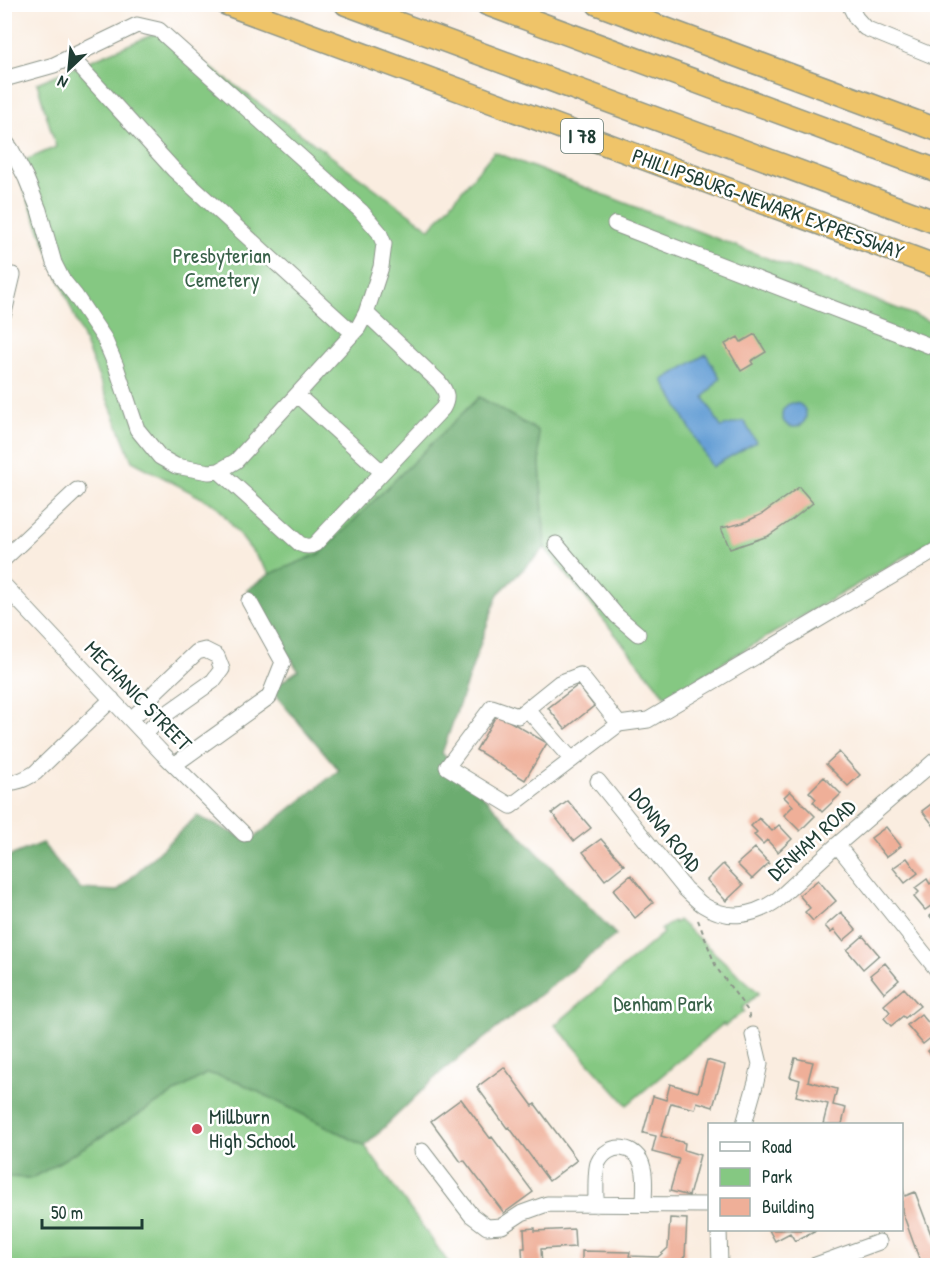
<svg xmlns="http://www.w3.org/2000/svg" width="942" height="1270" font-family="'Patrick Hand',sans-serif">
  <rect width="100%" height="100%" fill="#fff"/>
  <filter id="ink" filterUnits="userSpaceOnUse"><feTurbulence type="fractalNoise" baseFrequency=".0167" numOctaves="2"/><feDisplacementMap in="SourceGraphic" scale="12" xChannelSelector="R" yChannelSelector="G"/><feConvolveMatrix kernelMatrix="1 2 1 2 8 2 1 2 1" color-interpolation-filters="sRGB"/></filter>
  <filter id="wash" filterUnits="userSpaceOnUse"><feTurbulence type="fractalNoise" baseFrequency=".008" numOctaves="4" result="noise"/><feDisplacementMap in="SourceGraphic" scale="24" xChannelSelector="R" yChannelSelector="G"/><feGaussianBlur stdDeviation="1.35" result="paint"/><feColorMatrix in="noise" values="0 0 0 0 0 0 0 0 0 0 0 0 0 0 0 0 0 1.4 0 .05"/><feComposite in="paint" operator="in"/></filter>
  <g filter="url(#wash)">
    <rect width="100%" height="100%" fill="#faede0"/>
    <!-- green -->
    <path fill="#85c882" stroke="#52825b" stroke-width="1.5" d="M161 31 430 229 494 152 937 324V538L727 660 667 698 545 548 538 431 479 397 321 554 270 574 217 506 132 461 14 165 56 147 37 83Z
      M678 920 759 993 742 1008 744 1011 725 1026 723 1024 627 1105 555 1025 663 933 661 930 673 921 675 923Z
      M207 1073 237 1081 365 1146 450 1265 5 1266V1177L33 1178Z"/>
    <!-- forest -->
    <path fill="#6cac70" stroke="#467452" stroke-width="1.5" d="M479 397 538 431 545 548 498 594 442 753 616 935 441 1072 365 1146 237 1081 207 1073 33 1178 5 1177V858L42 843 80 889 117 891 197 816 250 841 339 770 271 690 298 670 247 590 270 574 321 553Z"/>
    <!-- water -->
    <path fill="#68a0d6" stroke="#446e85" stroke-width="1.5" d="M706 354 720 378 704 397 721 427 744 421 756 442 712 467 663 380Z
      M782 415a12 12 0 1 1 24 0a12 12 0 1 1-24 0Z"/>
    <g id="blocks">
      <!-- building -->
      <path fill="#efaf98" d="M755 334 766 352 751 361 753 364 741 371 725 344 738 337 741 342Z
        M799 487 813 503 793 519 768 536 730 549 721 528 743 523 762 514Z
        M578 685 594 706 565 729 548 708Z
        M497 714 547 743 525 780 476 750Z
        M839 752 860 775 848 786 826 764Z
        M824 777 841 794 822 812 813 802 816 799 809 792Z
        M790 791 815 816 800 831 784 815 793 806 784 797Z
        M938 799V831L922 811Z
        M568 801 591 828 574 841 552 813Z
        M759 818 772 831 779 825 792 839 778 852 767 840 763 844 754 835 757 832 751 826Z
        M886 827 901 846 886 857 871 838Z
        M601 839 624 865 605 880 583 852Z
        M755 848 769 863 752 879 737 864Z
        M907 858 918 873 905 883 893 868Z
        M723 864 743 885 726 901 707 880Z
        M631 875 653 903 635 918 613 890Z
        M927 879 930 884 934 881 938 885V901L925 910 914 897 919 892 915 888Z
        M818 880 836 901 813 921 805 912 810 908 799 895Z
        M938 910V925L930 916Z
        M841 912 856 930 843 941 834 930 831 933 825 926Z
        M863 936 879 955 863 969 847 950Z
        M885 963 899 980 884 993 870 975Z
        M904 988 920 1006 905 1018 903 1016 891 1026 884 1018 890 1012 884 1005Z
        M921 1014 937 1033 923 1044 907 1025Z
        M938 1042V1063L928 1051Z
        M795 1058 813 1062 808 1081 837 1089 833 1105 846 1108 842 1124H823L828 1104 796 1096 800 1080 790 1077Z
        M707 1060 725 1065 713 1107 697 1102 695 1109 671 1103 661 1136 685 1143 684 1150 700 1155 689 1196 670 1191 679 1159 652 1152 656 1136 643 1133 653 1096 666 1100 670 1084 698 1092Z
        M504 1067 533 1106 535 1104 577 1160 549 1181 509 1127 507 1128 477 1087Z
        M461 1099 490 1138 492 1137 533 1192 504 1213 464 1160 461 1162 431 1121Z
        M902 1186 905 1196 915 1192 938 1253V1256L930 1259 932 1266H909L920 1261 902 1211Z
        M670 1218 687 1219 685 1256 676 1266H582V1251L630 1252 629 1256 658 1257 668 1248Z
        M535 1228V1231L574 1229 575 1247 541 1249 542 1266H523L522 1248H525L524 1229Z
        M769 1230H816L795 1241 790 1233 775 1241Z"/>
    </g>
  </g>
  <g filter="url(#ink)">
    <use href="#blocks" fill-opacity="0" stroke="#8c958a" stroke-width="1.5"/>
    <g fill="none" stroke-linecap="round" stroke-linejoin="round">
      <defs>
        <path id="minor" d="M849 4 856 18 865 28 938 58
          M71 57 174 170 353 333
          M4 79 54 65 137 25 159 30 361 211 379 232 384 244 381 267 366 313 358 328 236 461 219 471 209 472 176 466 160 457 137 429 116 366 104 338 75 295 62 279 54 263 39 210 26 178 11 149 4 140
          M615 224 938 349
          M4 313 13 275
          M297 395 382 472
          M219 471 300 544C306 547 310 547 315 544L443 408C449 397 446 391 439 382L366 313
          M556 544 617 616 638 634
          M4 559 77 490
          M4 585 163 754 244 834
          M527 709 572 760
          M131 719 143 708 156 691 197 652 205 650 217 656 222 669 213 681 162 717 145 734
          M619 724 580 675 559 683 518 716 492 707 447 767 511 806 619 724 648 720 938 549
          M174 765 269 697 283 662 249 601
          M598 781 685 889C691 894 697 901 703 905 728 921 754 916 777 900L837 845 938 758
          M4 782C16 784 25 779 35 773L112 699
          M837 845 938 971
          M744 1124 756 1082 760 1064 753 1035
          M422 1151 471 1215 487 1227 502 1226 522 1213 547 1204 710 1205
          M596 1205C596 1196 595 1169 598 1163 608 1141 638 1144 643 1168 646 1179 644 1193 644 1205
          M719 1230 720 1266
          M813 1266 879 1242"/>
        <path id="highway" d="M227 4 938 267
          M346 4 938 223
          M487 4 938 171
          M598 4 938 130"/>
      </defs>
      <!-- minor casing -->
      <use href="#minor" stroke="#8c958a" stroke-width="17"/>
      <!-- highway casing -->
      <use href="#highway" stroke="#8c958a" stroke-width="25"/>
      <!-- path -->
      <path stroke="#8c958a" stroke-width="2" stroke-dasharray="4.5 4.5" stroke-linecap="butt" d="M698 920 716 967 748 1011 750 1020"/>
      <!-- minor -->
      <use href="#minor" stroke="#fff" stroke-width="15"/>
      <!-- highway -->
      <use href="#highway" stroke="#efc469" stroke-width="22"/>
    </g>
  </g>
  <!-- markers -->
  <circle fill="#d1495b" stroke="#fff" stroke-width="2" cx="197" cy="1129" r="6"/>
  <g text-anchor="middle" stroke-width="5" stroke-linejoin="round" paint-order="stroke">
    <!-- shield labels -->
    <rect fill="#fff" stroke="#627771" stroke-width="1.5" x="561" y="119" width="42" height="34" rx="4.5"/>
    <g font-size="20" font-weight="bold" fill="#1f3d34">
      <text x="582" y="143">I 78</text>
    </g>
    <!-- street labels -->
    <g font-size="21" fill="#1f3d34" stroke="#fff">
      <text transform="translate(768 204) rotate(20)" y="7">PHILLIPSBURG-NEWARK EXPRESSWAY</text>
      <text transform="translate(138 696) rotate(46)" y="7">MECHANIC STREET</text>
      <text transform="translate(665 830) rotate(51)" y="7">DONNA ROAD</text>
      <text transform="translate(812 840) rotate(-42)" y="7">DENHAM ROAD</text>
    </g>
    <!-- park labels -->
    <g font-size="21" fill="#386048" stroke="#fff">
      <text x="222" y="263">Presbyterian<tspan x="222" dy="24">Cemetery</tspan></text>
      <text x="663" y="1011">Denham Park</text>
    </g>
    <!-- poi labels -->
    <g font-size="21" fill="#1f3d34" stroke="#fff" text-anchor="start">
      <text x="209" y="1124">Millburn<tspan x="209" dy="24">High School</tspan></text>
    </g>
  </g>
  <!-- margin -->
  <rect width="942" height="1270" fill="none" stroke="#fff" stroke-width="24"/>
  <!-- legend -->
  <rect x="708" y="1123" width="195" height="108" fill="#ffffff" stroke="#a5b1ae" stroke-width="1.5"/>
  <rect x="720" y="1142" width="30" height="9" fill="#ffffff" stroke="#a5b1ae" stroke-width="1.5"/>
  <text x="762" y="1153" font-size="18" fill="#1f3d34">Road</text>
  <rect x="720" y="1168" width="30" height="18" fill="#85c882" stroke="#a5b1ae" stroke-width="1.5"/>
  <text x="762" y="1183" font-size="18" fill="#1f3d34">Park</text>
  <rect x="720" y="1198" width="30" height="18" fill="#efaf98" stroke="#a5b1ae" stroke-width="1.5"/>
  <text x="762" y="1213" font-size="18" fill="#1f3d34">Building</text>
  <!-- north arrow -->
  <g transform="translate(69 69) rotate(206)" stroke="#ffffff" stroke-width="4.5" paint-order="stroke">
  <path d="M0-4.5L10 22L0 15L-10 22Z" fill="#1f3d34"/>
  <text y="-9" font-size="16" font-weight="bold" text-anchor="middle" fill="#1f3d34">N</text>
  </g>
  <!-- scale -->
  <path d="M42 1219v9h100v-9" fill="none" stroke="#1f3d34" stroke-width="3"/>
  <text x="51" y="1219" font-size="18" fill="#1f3d34" stroke="#ffffff" stroke-width="4.5" paint-order="stroke">50 m</text>
</svg>
